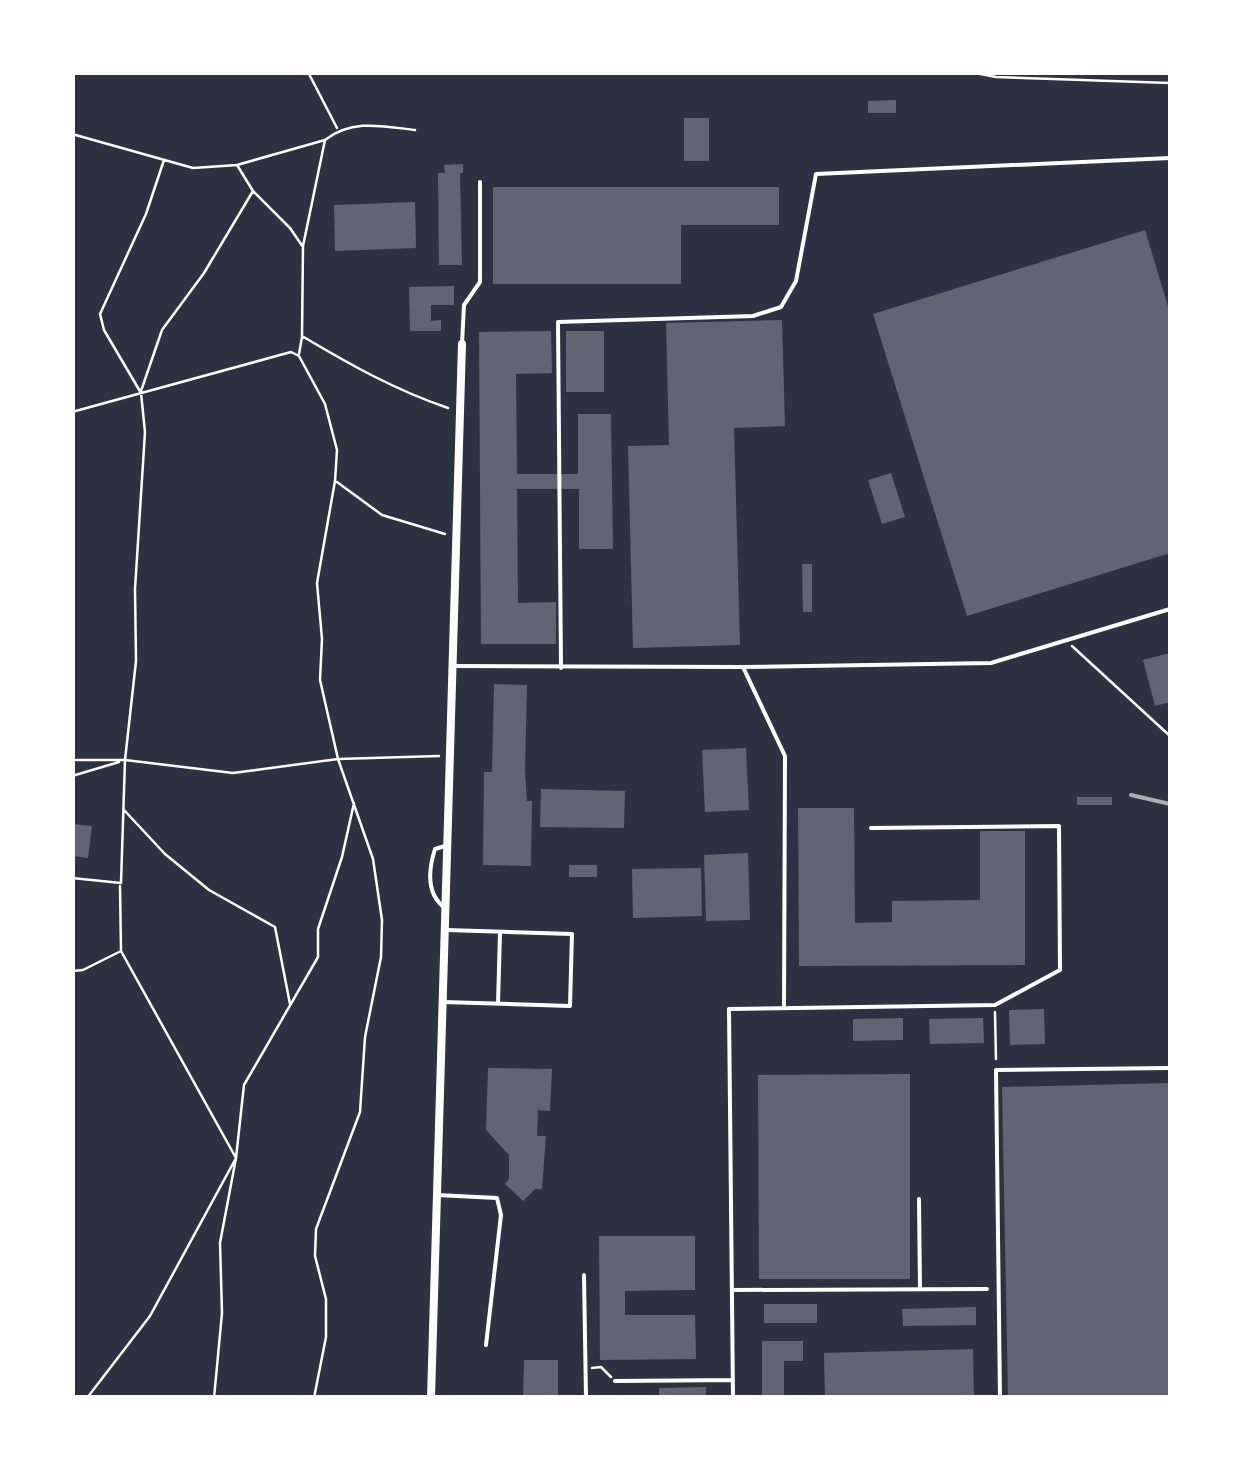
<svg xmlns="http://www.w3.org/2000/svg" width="1243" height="1470" font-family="Inter,sans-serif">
  <rect width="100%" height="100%" fill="#2d3142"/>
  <!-- building -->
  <path fill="#626471" d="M896 100V113H868V101Z
    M684 118H709V161H684Z
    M463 164V173H460L462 265H439L438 173H445L444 165Z
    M493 187H779V225H681V284H493Z
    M415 202 416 248 335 251 334 205Z
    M1145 230 1170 313V553L967 616 873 314Z
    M454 286V305H431V321L441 320V331H410L409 287Z
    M782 320 785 426 734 428 740 645 633 648 628 446 669 445 666 323Z
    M551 331 552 373 516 374 517 474H578V414H611L613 549H579V489H517L518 603 556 602V644H481L479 332Z
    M566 331H604V392H566Z
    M891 473 905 517 882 524 868 480Z
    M802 564H812V612H803Z
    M1170 653V702L1155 706 1143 660Z
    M494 684 527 685 525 772 527 801H532L531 866 483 865 484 772H492Z
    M746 748 749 810 705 812 702 750Z
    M541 789 625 791 624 828 540 827Z
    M1077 797H1112V805H1077Z
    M798 808H854L855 923 892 922V901L980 900V831H1025V965L799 966Z
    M72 824 92 826 88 858 72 856Z
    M748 853 750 920 706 921 704 855Z
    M569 865H597V877H569Z
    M701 868 702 916 633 918 632 869Z
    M1044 1009 1045 1044 1010 1045 1009 1010Z
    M903 1018V1040L853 1041V1019Z
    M983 1018 984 1043 930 1044 929 1019Z
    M488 1068 552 1069 550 1111 538 1110 537 1136H546L542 1189H535L523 1201 505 1184 509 1179V1155L486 1130Z
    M910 1074V1279H759L758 1075Z
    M1170 1083V1398H1008L1002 1087Z
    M599 1236H695V1290L625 1291V1315H695L696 1359 600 1360Z
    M764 1304H817V1323H764Z
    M976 1307V1325L903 1326 902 1309Z
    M762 1341H803V1361H784V1398H762Z
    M973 1349 974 1398H825L824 1353Z
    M524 1360H558V1398H523Z
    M706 1387V1398H659V1388Z"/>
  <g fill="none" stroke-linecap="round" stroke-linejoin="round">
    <!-- path -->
    <path stroke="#fff" stroke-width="2.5" d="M308 72 337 128
      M970 72 996 77 1170 83
      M72 134 193 168 237 165 325 140
      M237 165 253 191 290 228 303 247 302 336C349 364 395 390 448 408
      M303 246 325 140C352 119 382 126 415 130
      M299 354 302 337
      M141 391 162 330 204 273 253 191
      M72 412 291 352 299 356 325 404 337 450 335 481 317 583 322 639 320 680 338 759 373 859 382 920 381 957 365 1037 360 1112 316 1229 315 1256 326 1299V1337L314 1398
      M337 482 382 515 445 534
      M1072 646 1170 736
      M72 760H125L233 773 338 759 439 756
      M72 776 119 762
      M124 810 165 854 209 890 275 927 290 1004
      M72 878 121 883 125 760 136 661 135 589 145 432 141 393 104 330 100 314 146 214 164 160
      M120 886 121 951 236 1158 220 1243 222 1313 214 1398
      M72 971 83 970 121 951
      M995 1012 996 1059
      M592 1368 601 1367 611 1377
      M87 1398 150 1316 236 1158 244 1085 318 957V929L342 857 354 803"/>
    <!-- service -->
    <path stroke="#fff" stroke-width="4" d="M462 344 464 305 480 282V182
      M453 666 743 667 991 663 1170 609
      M743 667 785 756 784 1008
      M561 668 558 322 753 316 781 307 796 281 816 174 1170 158
      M445 846 435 849C428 871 426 894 445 908
      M443 1002 570 1006 572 934 446 930
      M498 1004 500 933
      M437 1195 497 1198 501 1215 486 1345
      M919 1199 920 1289
      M584 1275 586 1398
      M732 1290 987 1289
      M615 1381 733 1380
      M733 1398 729 1009 995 1005 1060 970 1059 826 871 828
      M1000 1398 996 1070 1170 1068"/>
    <!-- minor -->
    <path stroke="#fff" stroke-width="8" d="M431 1398 462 344"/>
    <!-- rail -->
    <path stroke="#abadb3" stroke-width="4" d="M1131 795 1170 804"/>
  </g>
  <!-- border -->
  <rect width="1243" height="1470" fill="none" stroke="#ffffff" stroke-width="150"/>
</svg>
